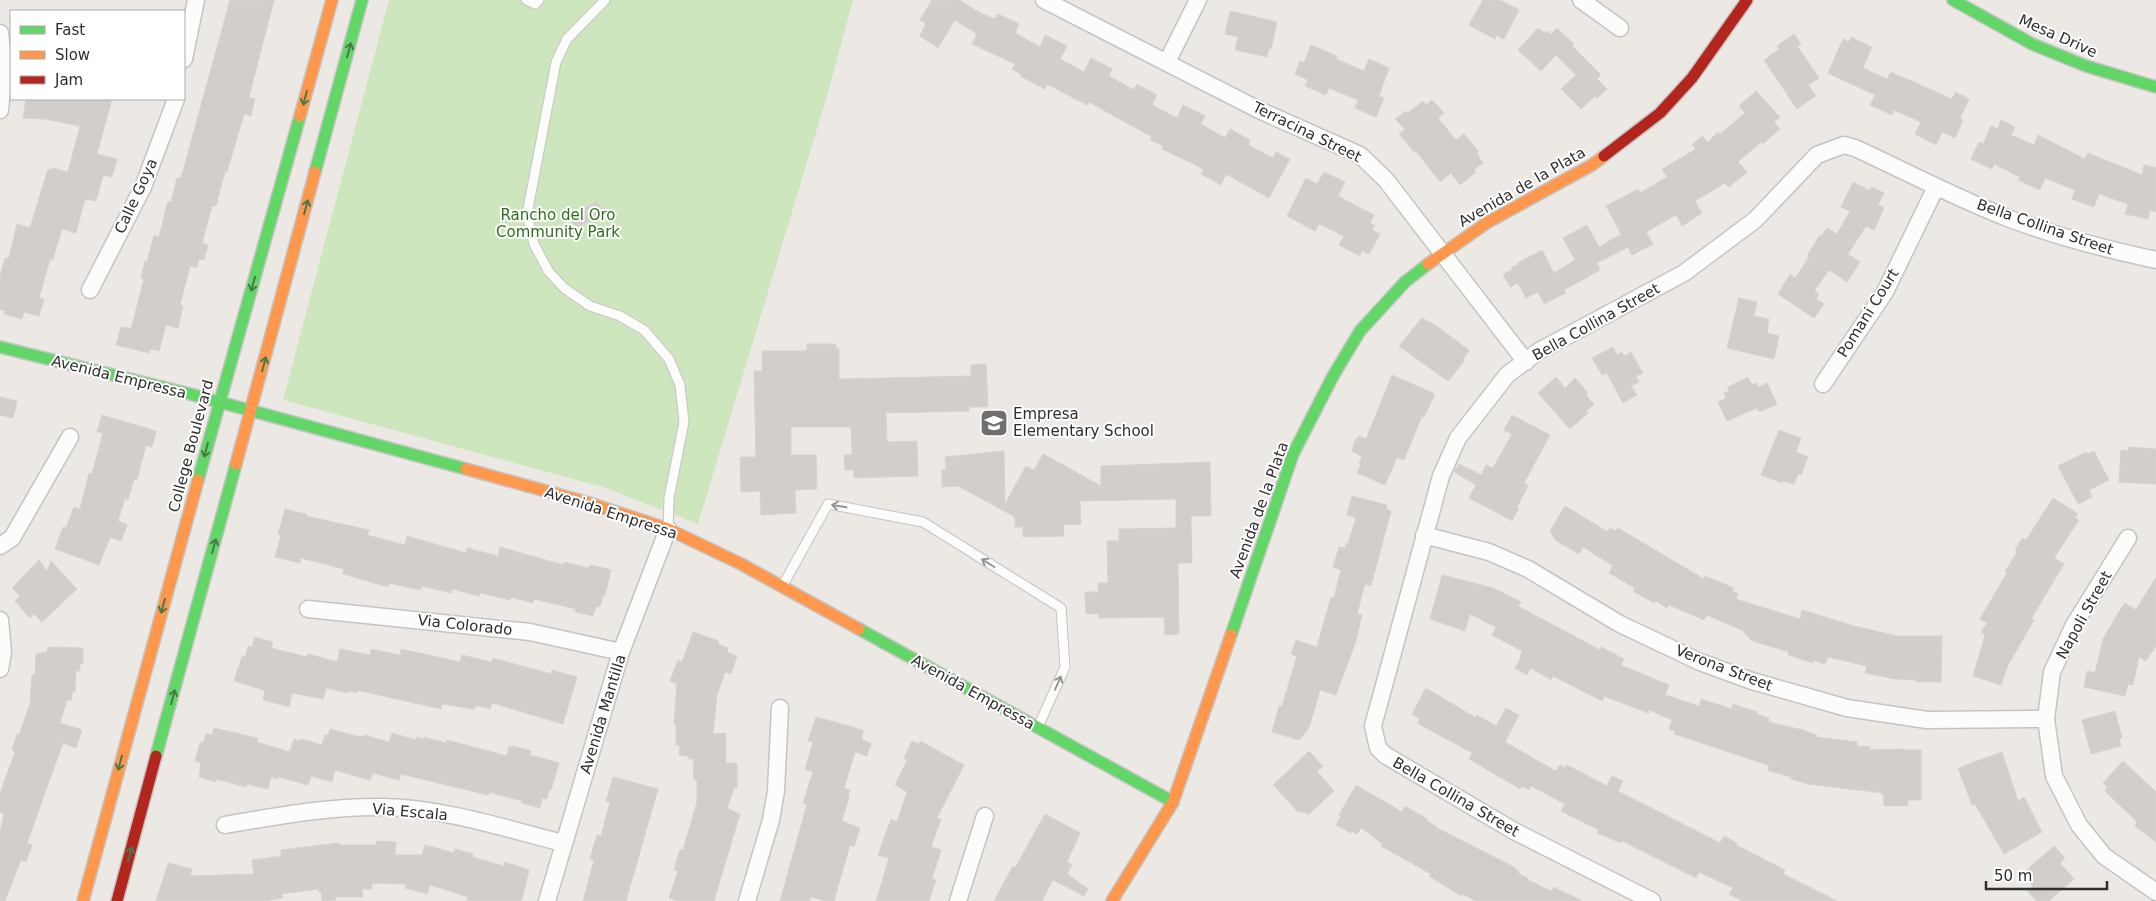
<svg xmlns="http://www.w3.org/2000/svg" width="2156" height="901" font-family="'DejaVu Sans',sans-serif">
  <rect width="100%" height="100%" fill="#ece8e4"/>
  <!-- green -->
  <path fill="#cee6be" d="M389 0H853L830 86 698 524 606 488 283 400Z"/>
  <!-- building -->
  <path fill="#d1cecb" stroke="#d7d4d0" d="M230 0H274L249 97 255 99 251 116 244 114 227 172 225 171 216 206H212L202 243 208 245 204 260 199 259 197 268 190 266 180 305 183 306 178 328 166 325 159 351 151 349 149 353 116 345 121 327 131 329 144 279 141 278 145 261 147 262 154 235 159 237 168 201 171 202 177 178H181Z
    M932 0H959L982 14 995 19 998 14 1019 24 1015 33 1040 47 1045 35 1067 46 1060 59 1084 72 1091 58 1112 69 1109 76 1134 90 1137 84 1157 95 1152 105 1177 118 1183 105 1205 116 1201 124 1225 138 1230 129 1250 140 1248 145 1273 158 1276 152 1290 159 1269 198 1226 174 1221 185 1201 174 1204 169 1162 149 1163 146 1150 140 1152 137 1089 102 1087 105 1047 84 1045 89 1020 76 1021 74 1012 69 1015 64 972 44 977 34 955 20 938 48 920 36 926 23 920 20Z
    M1483 0H1500L1519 10 1504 39 1496 35 1495 39 1469 25Z
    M1230 11 1277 22 1271 49 1269 48 1267 57 1235 50 1238 37 1225 34Z
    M1538 28 1544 33 1547 31 1551 34 1557 28 1574 44 1572 46 1601 75 1597 79 1607 89 1597 98 1595 96 1581 109 1561 89 1576 75 1556 55 1541 71 1518 50Z
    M1794 34 1801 44 1797 46 1819 78 1808 85 1816 96 1797 109 1764 60 1779 49 1777 46Z
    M1851 37 1872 47 1863 68 1887 79 1891 72 1952 99 1955 92 1969 99 1960 118 1963 120 1955 138 1942 132 1936 145 1915 134 1921 122 1894 110 1892 115 1870 105 1875 95 1828 73 1843 39 1849 42Z
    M1311 45 1337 56 1336 59 1364 71 1369 59 1389 68 1379 96 1384 98 1376 117 1355 108 1358 100 1329 88 1326 95 1305 86 1308 80 1295 74 1300 61 1304 63Z
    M1756 91 1780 117 1774 122 1780 129 1763 144 1761 142 1738 162 1747 172 1729 187 1725 183 1695 201 1702 213 1682 226 1676 215 1646 232 1653 244 1632 255 1628 247 1597 263 1600 270 1564 290 1566 293 1544 304 1538 292 1526 298 1518 283 1510 287 1503 274 1512 270 1511 268 1518 264V263L1542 250 1554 273 1575 260 1563 238 1587 225 1599 247 1621 234 1606 206 1638 189 1640 193 1667 177 1662 169 1696 149 1692 145 1702 136 1708 142 1718 132 1720 134 1745 113 1739 106Z
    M26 99H112L97 154 117 159 112 177 103 175 96 201 85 199 76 233 62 229 53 260 50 259 39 298 44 299 39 316 24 312 22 319 4 314 5 311 0 309V277L5 258H9L17 224 30 228 48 169 52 170 53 168 68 172 80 126 45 119 23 118Z
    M1432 100 1444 113 1438 118 1456 140 1464 134 1479 152 1477 154 1483 163 1474 170 1476 172 1460 185 1451 173 1440 182 1416 151 1414 152 1399 134 1405 129 1395 119 1406 111 1408 113 1423 101 1426 105Z
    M2001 120 2015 127 2011 135 2034 145 2038 135 2085 159 2088 153 2142 175 2144 165 2156 168V212L2150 210 2148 219 2125 214 2128 204 2099 194 2094 207 2072 199 2075 190 2045 178 2040 190 2018 180 2020 177 1994 164 1992 169 1971 159 1979 142 1983 144 1991 126 1998 129Z
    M1324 172 1345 182 1338 196 1374 215 1370 223 1375 225 1372 230 1380 234 1369 254 1362 251 1360 256 1339 245 1344 236 1319 224 1315 231 1287 216 1306 178 1317 184Z
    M1853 182 1870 191 1872 187 1884 193 1878 205 1884 208 1874 230 1866 226 1848 254 1860 262 1847 282 1829 270 1814 291 1819 294 1816 299 1824 304 1814 318 1778 294 1790 274 1795 278 1809 257 1807 256 1820 235 1822 236 1827 228 1837 234 1850 211 1841 207Z
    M597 201 603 212 576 228 569 216Z
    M1739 298 1757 302 1754 316 1769 319 1767 333 1779 336 1774 359 1727 348Z
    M1422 318 1435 325 1469 350 1463 360 1464 361 1448 381 1399 346Z
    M807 344H836V349H839V379L971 376V365L986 364 988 407H969V411L886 413 887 442 917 441 918 476 854 478V470H845L844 455H852L851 427H791V455H816L817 489 795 490 796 513 761 515 760 491 741 492 740 457H756L754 371H762V351H804L807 350Z
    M1613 347 1617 355 1622 352 1624 356 1631 352 1643 373 1636 376 1639 382 1631 386 1637 395 1623 403 1607 373 1602 375 1592 358Z
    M1392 375 1435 394 1424 417 1422 416 1404 460 1397 457 1385 485 1357 473 1361 464 1359 463 1362 457 1352 451 1355 440 1359 436 1366 439Z
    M1556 377 1565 388 1575 378 1588 393 1586 395 1594 404 1586 411 1588 413 1570 429 1538 393Z
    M1748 377 1752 385 1756 383 1758 387 1767 383 1777 404 1763 411H1758L1757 408 1727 421 1718 402 1726 398 1724 393 1729 391 1728 387Z
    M0 397 17 401 13 418 0 415Z
    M102 415 156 431 152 447 146 445 137 480 134 479 128 500 125 498 118 521 127 525 121 541 110 537 99 565 55 549 63 527 66 528 74 507 80 509 89 473 92 474 103 433 97 432Z
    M1512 415 1550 435 1524 483 1528 486 1517 507 1519 508 1512 521 1469 498 1476 485 1454 472 1459 464 1481 475 1486 465 1493 468 1512 434 1504 430Z
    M1779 430 1801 438 1796 452 1808 457 1801 475 1798 474 1794 484 1783 481 1782 483 1761 475Z
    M2129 447 2156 449V484L2119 482 2121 450 2128 451Z
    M1004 451 1005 504 1026 466 1034 470 1043 454 1101 486V466L1210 462 1211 516H1191L1192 563H1178L1179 634 1165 635 1164 617 1099 618V614H1086L1085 592H1099L1098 583H1108L1107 541H1119V529L1176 528V499L1080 501 1081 524 1063 525 1064 536 1023 537V527H1015V517L958 486 942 487V470H946L945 457Z
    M2094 451 2109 480 2089 490 2092 497 2078 504 2058 466 2086 452 2088 454Z
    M1352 496 1387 505 1386 509 1391 511 1371 586 1365 584 1357 614 1362 615 1356 641 1336 695 1320 690 1309 728 1299 740 1272 732 1279 706H1282L1297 656 1291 654 1296 640 1317 647 1331 597 1334 598 1341 570 1333 567 1339 547 1345 548 1346 543 1348 544 1356 518 1347 515Z
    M2053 498 2078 514 2075 517 2079 520 2054 558 2064 564 2031 619 2034 620 2008 665 2001 685 1973 676 1985 635 1981 632 1987 623 1980 619 2007 573 2005 572 2017 552 2015 550 2022 538 2026 540Z
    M1565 506 1608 532 1610 528 1616 531 1618 528 1704 579 1705 576 1734 588 1732 591 1738 594 1736 599 1800 619 1802 610 1854 626 1897 636H1942L1941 682H1916V680L1895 679 1865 673 1867 666 1828 657 1825 664 1813 660V663L1788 655 1789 652 1752 641 1744 632V631L1707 615 1704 620 1669 605 1667 608 1656 601 1654 603 1633 591 1635 588 1609 573 1613 566 1583 547 1579 554 1555 540 1550 531Z
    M285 509 306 514V516L369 530 367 535 405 545 407 536 466 553 467 548 498 556 500 547 564 565V562L588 568 591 565 611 570 605 596H603L600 607 596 606 593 616 575 612 576 609 534 599 533 603 511 597 510 600 480 593 479 596 452 589 451 593 422 586 420 590 389 583 388 587 343 574 344 569 301 558 300 563 275 557 281 535 278 534Z
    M39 560 47 571 51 561 77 589 42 622 34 614 30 618 15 601 20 596 12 588Z
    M1442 575 1493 588 1521 602 1518 606 1600 650 1601 647 1624 659 1621 665 1669 685 1665 695 1699 706 1701 699 1732 709 1733 704 1757 712 1756 714 1769 718 1768 722 1803 730 1817 735 1816 737 1857 742V746L1870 747V750L1904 749 1903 750H1921V800H1908V806H1884L1883 793 1808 784 1791 779 1792 777 1769 771 1768 765 1674 734 1675 731 1669 729 1672 720 1649 710 1648 713 1604 696 1602 701 1553 676 1551 680 1531 668 1527 675 1515 668 1520 659 1522 651 1492 635 1496 627 1470 614 1465 631 1430 619Z
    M2156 577V646L2146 661 2139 657 2133 685 2128 684 2125 696 2084 687 2087 671 2095 673 2103 639 2117 615 2125 603 2136 610Z
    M693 632 719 641 718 644 728 648 727 652 737 656 731 674 725 672 717 695 713 734 726 733V763H737V788H734L727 808 740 814 714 901H678L669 898 678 871 674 870 680 849 683 850 697 802V780H694L693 759H688V756L679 755 680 745H676V724H674L677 684 670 681 678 660 682 662Z
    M255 637 273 642 271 648 307 657 308 654 337 662 340 649 370 655 371 649 400 655 401 649 460 662 462 655 492 662 493 658 551 674 552 670 577 677 563 724 492 703 490 709 476 705 475 708 473 709 442 704 441 709 357 690V693L349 691 348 693 326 688 323 699 292 693 289 707 263 700 265 691 263 690 234 681 242 656 245 657 248 646 252 647Z
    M48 647 83 648V664H80V671H76L75 692H72V700H67L60 723 82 730 76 748 63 743 27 843 32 845 26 862 21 860 5 901H0V832L4 814 0 812V794L15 752 12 750 17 734 19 735 30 704 32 675H35L36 654 47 652Z
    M1426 688 1476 718 1477 715 1496 726 1506 708 1519 715 1505 742 1556 771 1560 765 1566 768 1567 765 1607 786 1612 776 1623 781 1618 791 1720 843 1724 836 1737 843 1736 845 1785 870 1783 874 1837 901H1742L1729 894 1733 888 1699 872 1696 878 1622 841 1621 843 1597 833 1599 830 1561 811 1565 804 1531 786 1529 790 1522 786 1520 789 1469 759 1472 753 1417 723 1420 719 1412 714Z
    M2115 711 2122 738 2119 739 2121 746 2091 754 2082 720Z
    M816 717 863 730 862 740 871 743 867 756 855 752 844 788 850 790 848 796 849 797 842 821 860 828 854 847 850 845 834 901H826L811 897 810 901H780L807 804 803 803 813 772 805 769 813 742 808 741Z
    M214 728 258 738 257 742 290 752 294 739 300 741 301 739 322 745 325 735H328L330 729 356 736 363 737 364 735 389 742 392 733 416 740 417 737 424 739V737L446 743 447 740 507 756 509 747 513 746 531 751 530 755 559 763 551 790H549L547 799 542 798 540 808 522 803V801L489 792 488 795 401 774 399 780 373 773 370 780 335 770 332 782 311 776 308 785 279 777 278 779 271 777 268 789 247 784 246 787 216 779V782L199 777 201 763 195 761 200 742 203 743 206 734 212 735Z
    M912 741 919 744 920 741 964 765 937 818 941 819 931 847 941 850 932 879 936 880 929 901H876L889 858 878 855 891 819 897 822 907 792 895 785 907 760 904 758Z
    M1309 751 1323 766 1317 771 1334 791 1309 814 1297 811 1273 785Z
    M2002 752 2018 801 2024 797 2042 832 2004 854 1975 804 1972 805 1958 768Z
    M2123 761 2156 792V842L2135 826 2137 822 2105 791 2107 786 2103 783Z
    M613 777 658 789 626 901H583L594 860 590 859 597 835 601 836 610 802 606 801Z
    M1356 785 1402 812 1405 806 1427 819 1426 820 1437 827V828L1512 866 1519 871 1518 873 1529 879 1528 880 1551 891 1554 887 1582 901H1476L1462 894 1461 896 1429 876 1431 874 1381 846 1383 844 1361 828 1357 834 1352 831 1351 833 1336 825 1341 816 1339 815Z
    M1045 814 1080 833 1067 862 1072 865 1067 874 1088 889 1084 896 1053 880 1042 901H994L1013 866 1015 868Z
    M376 841 396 842 395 855H422L425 845 454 853 455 849 473 854 472 857 504 866 505 862 529 870 522 899 520 901H467L468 897 430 885 427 894 405 888 406 884 372 883V889H362L363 897H336V900L322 901 321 892H319L318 889 282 894 283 898 264 901H156L168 863 192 869 190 876 254 874 252 860 281 856V850L339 843 340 845H376Z
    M2054 846 2065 858 2060 863 2074 879 2049 901H2037L2027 891 2033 886 2022 874Z"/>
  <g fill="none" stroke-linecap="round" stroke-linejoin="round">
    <defs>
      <path id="lane" d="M526 0 535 4 539 0
        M605 0 567 39 556 62 527 214 534 244 549 272 564 288 590 306 620 316 644 330 669 359 680 385 684 422 669 498 668 529
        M783 585 828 504 923 522 1061 608 1065 667 1038 727"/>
      <path id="street" d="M1044 0 1259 110 1360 155 1386 180 1526 362
        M1581 0 1620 28
        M0 33 4 68 0 110
        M184 59 196 0
        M1167 62 1198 0
        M90 290 143 187 176 99
        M1823 384 1885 292 1936 187
        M1424 535 1489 552 1528 569 1620 624 1700 662 1752 681 1847 708 1927 720 2046 719
        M2128 538 2074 625 2052 672 2046 719 2054 776 2079 825 2104 856 2156 892
        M0 546 12 538 70 437
        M308 609 530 632 621 652
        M0 620 3 652 0 669
        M225 825C278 816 330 806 384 807 443 808 507 829 563 843
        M547 901 621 652 668 529
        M747 901 771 820 776 791 780 708
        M958 901 985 816
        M1652 901 1514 831 1385 755 1378 748 1373 726 1441 476 1458 438 1507 375 1539 351 1684 273 1755 220 1817 155 1844 145 1855 148C1905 171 1954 197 2005 217 2054 236 2105 249 2156 260"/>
      <path id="fast" d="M1953 0 2032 44 2086 66 2156 87
        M315 172 362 0
        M0 347 190 394 466 469
        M198 480 300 116
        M859 629 1173 802
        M1231 635 1293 454 1333 376 1360 331 1405 282 1428 264
        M156 756 236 464"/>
      <path id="slow" d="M300 116 332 0
        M1428 264 1488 222 1592 165 1604 156
        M236 464 315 172
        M466 469 589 503 668 529 741 564 859 629
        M83 901 198 480
        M1112 901 1173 802 1231 635"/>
      <path id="jam" d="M1604 156 1660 113 1692 78 1747 0
        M117 901 156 756"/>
    </defs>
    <!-- lane casing -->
    <use href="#lane" stroke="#c5c4c5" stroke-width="11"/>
    <!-- street casing -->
    <use href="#street" stroke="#c5c4c5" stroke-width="19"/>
    <!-- fast casing -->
    <use href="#fast" stroke="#c5c4c5" stroke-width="14"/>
    <!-- slow casing -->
    <use href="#slow" stroke="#c5c4c5" stroke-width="14"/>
    <!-- jam casing -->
    <use href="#jam" stroke="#c5c4c5" stroke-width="14"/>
    <!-- lane -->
    <use href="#lane" stroke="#fcfcfb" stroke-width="9"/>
    <!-- street -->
    <use href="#street" stroke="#fcfcfb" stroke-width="16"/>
    <!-- fast -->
    <use href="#fast" stroke="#63d668" stroke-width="11"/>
    <!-- slow -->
    <use href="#slow" stroke="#ff974d" stroke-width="11"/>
    <!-- jam -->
    <use href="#jam" stroke="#b3261e" stroke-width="11"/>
  </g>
  <!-- one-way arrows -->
  <defs><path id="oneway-shaft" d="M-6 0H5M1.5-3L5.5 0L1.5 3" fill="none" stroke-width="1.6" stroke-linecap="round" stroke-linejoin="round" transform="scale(1.25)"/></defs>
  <g stroke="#467a48">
    <use href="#oneway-shaft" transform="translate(349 50) rotate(-75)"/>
    <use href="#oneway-shaft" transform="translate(305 98) rotate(105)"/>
    <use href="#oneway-shaft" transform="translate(306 207) rotate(-75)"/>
    <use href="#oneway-shaft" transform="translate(253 284) rotate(106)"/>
    <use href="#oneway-shaft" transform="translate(264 364) rotate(-75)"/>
    <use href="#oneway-shaft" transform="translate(206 450) rotate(105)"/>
    <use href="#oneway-shaft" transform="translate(214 546) rotate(-75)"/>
    <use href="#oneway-shaft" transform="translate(163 606) rotate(105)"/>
    <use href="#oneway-shaft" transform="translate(173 697) rotate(-75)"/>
    <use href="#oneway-shaft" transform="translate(120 763) rotate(105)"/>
    <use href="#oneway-shaft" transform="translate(130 854) rotate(-75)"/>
  </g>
  <g stroke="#959594">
    <use href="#oneway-shaft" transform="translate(839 506) rotate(-170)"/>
    <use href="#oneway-shaft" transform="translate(988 563) rotate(-148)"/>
    <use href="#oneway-shaft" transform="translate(1058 683) rotate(-66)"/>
  </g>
  <!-- icons -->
  <defs>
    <symbol id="school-square" viewBox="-11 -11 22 22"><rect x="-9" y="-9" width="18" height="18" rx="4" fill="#706f6e" stroke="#fff"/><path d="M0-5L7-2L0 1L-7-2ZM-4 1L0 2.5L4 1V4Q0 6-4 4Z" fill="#fff"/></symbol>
  </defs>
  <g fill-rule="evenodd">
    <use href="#school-square" x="978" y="407" width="32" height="32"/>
  </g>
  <g text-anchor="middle" stroke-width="4" stroke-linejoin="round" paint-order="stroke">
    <!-- street labels -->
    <g font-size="15" fill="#2e2e2e" stroke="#fff">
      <text transform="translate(2058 36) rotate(24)" y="5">Mesa Drive</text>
      <text transform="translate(1307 132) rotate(26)" y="5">Terracina Street</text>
      <text transform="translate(1522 187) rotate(-30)" y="5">Avenida de la Plata</text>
      <text transform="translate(136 196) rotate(-65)" y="5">Calle Goya</text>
      <text transform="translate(2045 227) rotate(19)" y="5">Bella Collina Street</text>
      <text transform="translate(1868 313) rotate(-58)" y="5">Pomani Court</text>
      <text transform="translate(1596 322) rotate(-29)" y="5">Bella Collina Street</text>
      <text transform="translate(119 377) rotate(14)" y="5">Avenida Empressa</text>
      <text transform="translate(191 446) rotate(-75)" y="5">College Boulevard</text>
      <text transform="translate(1259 510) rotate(-70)" y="5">Avenida de la Plata</text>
      <text transform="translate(611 513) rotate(18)" y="5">Avenida Empressa</text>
      <text transform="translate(2084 615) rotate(-61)" y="5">Napoli Street</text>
      <text transform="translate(465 625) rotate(6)" y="5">Via Colorado</text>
      <text transform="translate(1724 668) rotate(21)" y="5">Verona Street</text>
      <text transform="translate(973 692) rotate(29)" y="5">Avenida Empressa</text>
      <text transform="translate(603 714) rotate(-73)" y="5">Avenida Mantilla</text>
      <text transform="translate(1456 797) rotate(30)" y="5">Bella Collina Street</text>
      <text transform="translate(410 812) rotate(5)" y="5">Via Escala</text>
    </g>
    <!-- park labels -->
    <g font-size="15" fill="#2c6e1b" stroke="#fff">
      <text x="558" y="220">Rancho del Oro<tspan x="558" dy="17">Community Park</tspan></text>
    </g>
    <!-- poi labels -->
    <g font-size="15" fill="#2e2e2e" stroke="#fff" text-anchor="start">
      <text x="1013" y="419">Empresa<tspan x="1013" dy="17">Elementary School</tspan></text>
    </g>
  </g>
  <!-- legend -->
  <rect x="10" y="10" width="175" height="90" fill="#ffffff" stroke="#ababab"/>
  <rect x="20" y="26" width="25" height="8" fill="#63d668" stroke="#ababab"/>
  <text x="55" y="35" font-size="15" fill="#2e2e2e">Fast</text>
  <rect x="20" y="51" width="25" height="8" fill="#ff974d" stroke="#ababab"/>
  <text x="55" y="60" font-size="15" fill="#2e2e2e">Slow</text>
  <rect x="20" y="76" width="25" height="8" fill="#b3261e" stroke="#ababab"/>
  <text x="55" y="85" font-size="15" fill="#2e2e2e">Jam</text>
  <!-- scale -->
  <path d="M1986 881v8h121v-8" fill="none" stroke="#2e2e2e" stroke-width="2.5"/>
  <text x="1994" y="881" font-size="15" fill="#2e2e2e" stroke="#ffffff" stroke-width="4" paint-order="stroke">50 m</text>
</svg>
